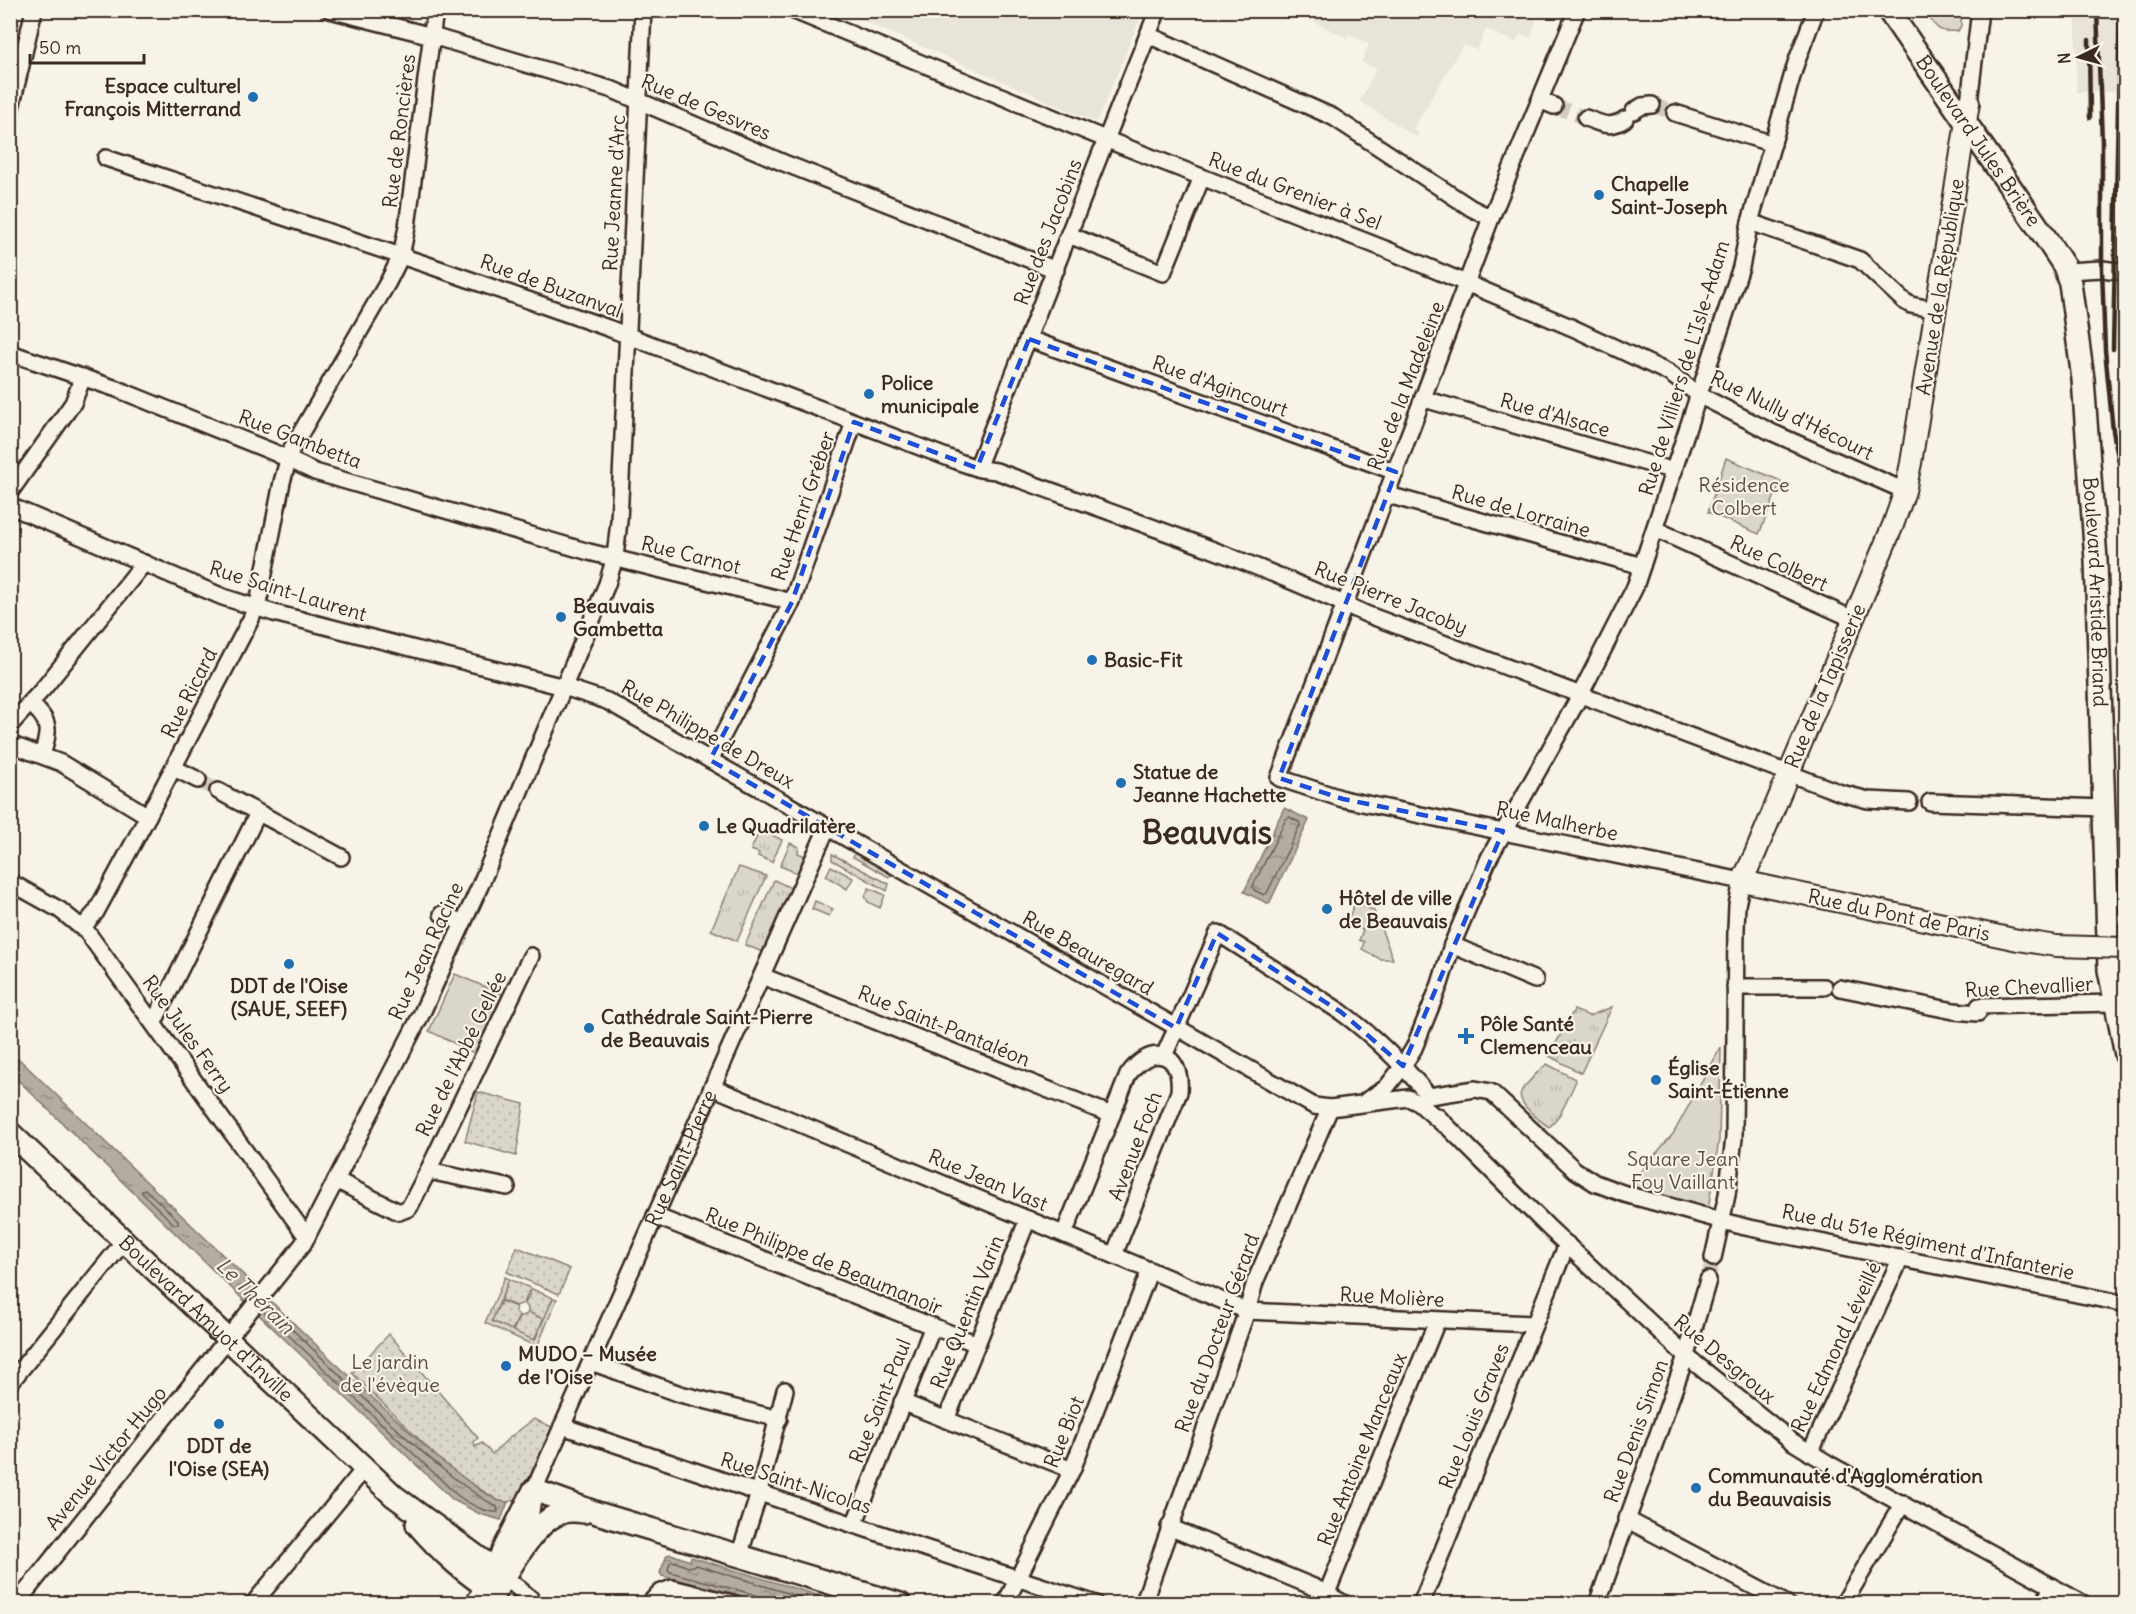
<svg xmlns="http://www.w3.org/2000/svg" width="2136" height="1614" font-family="Delius,sans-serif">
  <defs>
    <pattern id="grass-tufts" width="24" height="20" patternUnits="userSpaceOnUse" patternTransform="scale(1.5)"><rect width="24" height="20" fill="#dbd6cb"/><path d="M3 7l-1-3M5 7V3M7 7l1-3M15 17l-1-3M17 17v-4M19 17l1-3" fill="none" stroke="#bdb8ae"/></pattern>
    <pattern id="garden-dots" width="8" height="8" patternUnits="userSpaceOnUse" patternTransform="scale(1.5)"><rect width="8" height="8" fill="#dbd6cb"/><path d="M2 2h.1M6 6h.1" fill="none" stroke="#bdb8ae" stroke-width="1.8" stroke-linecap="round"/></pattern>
    <pattern id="water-ripples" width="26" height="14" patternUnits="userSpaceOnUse" patternTransform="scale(1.5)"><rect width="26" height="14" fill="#b4aca0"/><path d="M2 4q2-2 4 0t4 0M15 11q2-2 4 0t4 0" fill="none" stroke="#948c82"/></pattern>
  </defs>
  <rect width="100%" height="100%" fill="#f7f3e8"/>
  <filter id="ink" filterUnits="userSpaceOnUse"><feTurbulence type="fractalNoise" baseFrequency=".0167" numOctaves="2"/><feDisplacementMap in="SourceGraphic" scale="12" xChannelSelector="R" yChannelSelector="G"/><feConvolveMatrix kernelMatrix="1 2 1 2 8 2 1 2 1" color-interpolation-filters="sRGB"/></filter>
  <g filter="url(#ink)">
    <!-- built -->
    <path fill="#e9e4d9" d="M841 11H1143L1098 120 1093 121Z
      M1530 11 1538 14 1531 38 1520 34 1516 43 1486 29 1477 50 1463 45 1413 129 1419 134 1417 138 1360 101 1376 69 1361 62 1369 44 1349 34 1347 38 1292 11Z
      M2076 11H2125V92H2076Z"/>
    <!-- grass -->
    <path fill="url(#grass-tufts)" stroke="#8b8074" stroke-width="1.5" d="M760 829 782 840 772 862 758 856 759 853 751 850Z
      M790 843 799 847 798 853 805 856 797 873 780 866Z
      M855 853 892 873 889 877 853 857Z
      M832 854 889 884 887 891 832 860Z
      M831 866 853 878 847 889 826 876Z
      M739 867 766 876 737 941 711 930Z
      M774 880 791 888 763 952 745 945Z
      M869 888 885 895 880 908 868 902 865 896Z
      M815 901 833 909 829 916 812 909Z
      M1612 1007 1581 1073 1549 1056 1574 1010 1589 1016Z
      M1547 1064 1575 1079 1576 1081C1570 1093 1560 1120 1549 1127 1541 1122 1516 1103 1521 1092 1523 1086 1530 1082 1533 1077 1538 1072 1541 1068 1547 1064Z
      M505 1277 509 1279 492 1321 535 1340 553 1298 557 1299 537 1347 485 1323Z"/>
    <!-- park -->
    <path fill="#dbd6cb" stroke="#8b8074" stroke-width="1.5" d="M1925 11H1962L1961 26 1958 31C1936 33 1937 28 1925 11Z
      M1726 458 1781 481 1759 534 1708 512Z
      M1356 901 1374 911 1393 959H1380L1362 949 1364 942 1359 940 1363 930 1346 923Z
      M455 974 504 995 476 1054 429 1031Z
      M1721 1047 1719 1140 1708 1210 1626 1188 1673 1134Z"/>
    <!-- garden -->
    <path fill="url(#garden-dots)" stroke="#8b8074" stroke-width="1.5" d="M478 1092 524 1104 516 1156 465 1141Z
      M517 1247 570 1269 559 1294 507 1272Z
      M509 1279 530 1288 524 1303 516 1306 501 1300Z
      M532 1289 553 1298 544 1319 528 1312V1308L525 1304Z
      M501 1301 516 1307 515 1311 519 1316 512 1330 492 1321Z
      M528 1312 543 1319 534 1340 513 1331 520 1316 526 1315Z
      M389 1334 478 1438 474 1442 475 1447 482 1443 492 1454 510 1437 534 1419 552 1427 520 1498 508 1502 499 1501 470 1483 439 1459 352 1373Z"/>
    <!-- water -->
    <path fill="url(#water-ripples)" stroke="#84786c" stroke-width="1.5" d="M1284 808 1309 820 1269 904 1244 892Z
      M19 1059 332 1360 439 1459 480 1490 499 1501 508 1502 501 1520 480 1514 453 1500 259 1315 20 1082 11 1078 10 1061 13 1062Z
      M671 1554 690 1561 691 1557 844 1603H766L662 1576 660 1573 667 1555Z"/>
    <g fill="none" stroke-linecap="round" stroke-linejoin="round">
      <!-- shore -->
      <path stroke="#6b5e52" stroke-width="1.5" d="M1289 817 1299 822 1300 825 1267 893 1264 895 1254 890 1253 886 1286 819Z
        M145 1189 178 1220V1224H174L143 1194 142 1191Z
        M262 1310 457 1495C467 1503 485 1513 498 1512L497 1507C455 1483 421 1451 386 1419 346 1381 306 1343 266 1304
        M761 1604 760 1598 756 1595 670 1572 668 1569 670 1563 673 1561 688 1567 696 1565 823 1604"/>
      <!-- minor-tunnel -->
      <path stroke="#d1cbc0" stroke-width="15" stroke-dasharray="15 8" stroke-linecap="butt" d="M1652 105 1675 113
        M1554 106 1586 118
        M198 780 218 791
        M1708 1280 1713 1258"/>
      <defs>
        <g id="minor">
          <path d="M330 10 432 36 613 90 784 163 1056 270"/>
          <path d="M792 10 1110 141 1385 249 1573 328 1669 373 1699 395 1771 432 1905 491"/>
          <path d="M1577 10 1491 218 1279 778 1343 799 1742 881 1737 905 1736 929 1734 1138 1727 1195 1713 1258"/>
          <path d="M1148 35 1333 117 1471 208 1491 218"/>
          <path d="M1540 100 1554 106"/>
          <path d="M1969 103 1980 10"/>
          <path d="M1634 111 1642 106 1652 105"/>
          <path d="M10 112 34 10"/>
          <path d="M1675 113 1773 144"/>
          <path d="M1586 118C1601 124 1611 129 1625 119"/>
          <path d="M106 158 425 264 608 328 962 463 980 469 996 471C1120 516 1246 558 1366 614L1841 793 1868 800 1909 802"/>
          <path d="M1750 222 1860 260 1904 301 1911 305 1936 310"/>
          <path d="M1069 235 1163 273 1202 177"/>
          <path d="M2067 271 2102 269 2126 272"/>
          <path d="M1029 339 1396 472"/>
          <path d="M10 353 117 389 273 452 315 472 589 552 792 602"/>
          <path d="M1424 399 1674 471"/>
          <path d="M977 468C1037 316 1096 162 1158 10"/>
          <path d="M10 492 73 403 83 377"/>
          <path d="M1388 495 1642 566"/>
          <path d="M10 506 223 597 274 613 564 687 607 701 1314 1106 1330 1108 1408 1098 1419 1103 1443 1124"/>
          <path d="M1655 529 1853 619"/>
          <path d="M30 704C51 720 50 731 42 755"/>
          <path d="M10 725 43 689 144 563"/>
          <path d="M10 744 61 763 148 816"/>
          <path d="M710 760 792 602 854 422"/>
          <path d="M174 768 198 780"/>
          <path d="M218 791 341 857"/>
          <path d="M1930 802 2104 808"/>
          <path d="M10 882 60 910 87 932 307 1237"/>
          <path d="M442 914 463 923"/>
          <path d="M83 927 96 912 148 816 251 619 259 599 282 482 291 450 388 282 401 256 407 227 435 10"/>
          <path d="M1452 945 1535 980"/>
          <path d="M762 976 1112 1115"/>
          <path d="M1735 987H1824"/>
          <path d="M1840 988 1954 1011 1978 1013 1979 1006 2114 1003"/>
          <path d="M154 1022 258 813"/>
          <path d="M1164 1056 1218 933 1341 1012C1374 1036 1403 1065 1429 1096L1475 1089 1491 1092 1575 1170 1595 1183 1625 1194 1745 1227 2126 1304"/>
          <path d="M712 1087 1247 1311 1534 1324"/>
          <path d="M1367 1100 1386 1088 1403 1066 1414 1048 1440 984 1452 945 1489 858 1577 701 1635 587 1741 267 1750 222 1796 63 1816 10"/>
          <path d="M1437 1116 1549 1228 1686 1356 1793 1442 1829 1464 2084 1604"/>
          <path d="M428 1171 531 956"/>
          <path d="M336 1180 399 1212 409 1208 428 1171 507 1187"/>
          <path d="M655 1216 977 1344"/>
          <path d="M1064 1234 1128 1075C1150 1043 1183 1051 1179 1092L1114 1255"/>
          <path d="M591 1362 680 1394 779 1419"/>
          <path d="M10 1383 125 1240"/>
          <path d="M902 1402 1072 1470"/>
          <path d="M946 1420 1028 1219"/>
          <path d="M562 1426 854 1525 1096 1604"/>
          <path d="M1810 1453 1901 1258"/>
          <path d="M1626 1519 1787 1604"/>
          <path d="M854 1525 933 1326"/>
          <path d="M1169 1527 1316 1588 1345 1604"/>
          <path id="s1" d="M524 1542 530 1520 534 1490 827 828"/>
          <path d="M739 1556 756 1503 785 1390"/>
          <path d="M505 1577 530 1598 533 1604"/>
          <path d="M1327 1593 1437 1321"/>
          <path d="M16 1604 303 1244 421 1015 480 886 607 584 615 557 619 521 643 10"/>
          <path d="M253 1604 365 1468"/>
          <path d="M649 1604 659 1593 672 1588 736 1604"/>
          <path d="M1005 1604 1072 1470 1150 1270"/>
          <path d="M1143 1604 1247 1311 1255 1282 1330 1108"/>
          <path d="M1421 1604 1567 1244"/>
          <path d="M1597 1604 1686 1356 1708 1280"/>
          <path d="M1843 1604 1903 1503"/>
          <path d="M2044 1604 2052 1586"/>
        </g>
        <path id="tertiary" d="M1969 103 1911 463 1905 491 1893 525 1755 854 1742 881 2018 940 2056 946
          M476 1604 485 1587"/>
        <g id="secondary">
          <path id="s2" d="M1888 10 2045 237 2064 266 2070 283 2083 379 2096 560 2109 970 2126 1055"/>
          <path id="s3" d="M10 1133 394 1496 505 1577"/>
          <path d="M417 1524C440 1551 465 1574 495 1592 510 1570 534 1521 561 1513 568 1510 577 1511 584 1512"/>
          <path d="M485 1587 534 1490 597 1513 900 1604"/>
        </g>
      </defs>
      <!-- minor casing -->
      <use href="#minor" stroke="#3b2a1e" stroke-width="20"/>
      <!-- tertiary casing -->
      <use href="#tertiary" stroke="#3b2a1e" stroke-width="24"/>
      <!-- secondary casing -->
      <use href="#secondary" stroke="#3b2a1e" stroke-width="26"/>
      <!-- minor -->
      <use href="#minor" stroke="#f7f3e8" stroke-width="15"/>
      <!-- tertiary -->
      <use href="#tertiary" stroke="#f7f3e8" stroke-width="20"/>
      <!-- secondary -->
      <use href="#secondary" stroke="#f7f3e8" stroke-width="21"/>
      <!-- rail -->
      <path stroke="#3b2a1e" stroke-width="4.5" d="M2097 10 2102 142V269L2105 350 2113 431 2126 499
        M2089 40 2090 118
        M2113 349 2120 10"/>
      <defs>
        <path id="tertiary-bridge" d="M2056 946 2126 948"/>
      </defs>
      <!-- tertiary-bridge casing -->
      <use href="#tertiary-bridge" stroke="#3b2a1e" stroke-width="24" stroke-linecap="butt"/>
      <!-- tertiary-bridge -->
      <use href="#tertiary-bridge" stroke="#f7f3e8" stroke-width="20"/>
    </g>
  </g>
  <!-- marked area -->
  <path fill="none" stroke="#1d4ed8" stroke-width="4.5" stroke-dasharray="12 8" stroke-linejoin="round" d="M1029 339 1396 472 1279 778 1343 799 1503 831 1403 1066 1341 1012 1217 933 1176 1028 710 760 792 602 854 422 977 468Z"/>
  <!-- markers -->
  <g fill="#1f6fb2" stroke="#f7f3e8" stroke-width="2">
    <circle cx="253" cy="97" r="6"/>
    <circle cx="1599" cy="195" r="6"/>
    <circle cx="869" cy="394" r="6"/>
    <circle cx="561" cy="617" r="6"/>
    <circle cx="1092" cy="660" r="6"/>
    <circle cx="1121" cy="783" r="6"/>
    <circle cx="704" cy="826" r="6"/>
    <circle cx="1327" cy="909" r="6"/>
    <circle cx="289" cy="964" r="6"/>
    <circle cx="589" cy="1028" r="6"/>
    <path d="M1463 1027h6v6h6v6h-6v6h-6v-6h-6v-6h6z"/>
    <circle cx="1656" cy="1080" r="6"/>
    <circle cx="506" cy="1366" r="6"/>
    <circle cx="219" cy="1424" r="6"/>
    <circle cx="1696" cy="1488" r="6"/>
  </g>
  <g text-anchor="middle" stroke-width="4.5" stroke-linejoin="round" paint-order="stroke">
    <!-- poi labels -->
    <g font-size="20" font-weight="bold" fill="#3b2a1e" stroke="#f7f3e8" text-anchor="start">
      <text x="241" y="93" text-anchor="end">Espace culturel<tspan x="241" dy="23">François Mitterrand</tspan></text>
      <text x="1611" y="191">Chapelle<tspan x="1611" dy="23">Saint-Joseph</tspan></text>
      <text x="881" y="390">Police<tspan x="881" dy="23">municipale</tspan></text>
      <text x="573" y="613">Beauvais<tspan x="573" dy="23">Gambetta</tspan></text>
      <text x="1104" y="667">Basic-Fit</text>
      <text x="1133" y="779">Statue de<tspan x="1133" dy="23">Jeanne Hachette</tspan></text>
      <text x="716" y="833">Le Quadrilatère</text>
      <text x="1339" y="905">Hôtel de ville<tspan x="1339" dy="23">de Beauvais</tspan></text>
      <text x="289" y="993" text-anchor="middle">DDT de l'Oise<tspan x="289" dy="23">(SAUE, SEEF)</tspan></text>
      <text x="601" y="1024">Cathédrale Saint-Pierre<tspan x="601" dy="23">de Beauvais</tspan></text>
      <text x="1480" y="1031">Pôle Santé<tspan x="1480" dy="23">Clemenceau</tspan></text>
      <text x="1668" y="1075">Église<tspan x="1668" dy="23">Saint-Étienne</tspan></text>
      <text x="518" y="1361">MUDO – Musée<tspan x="518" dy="23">de l'Oise</tspan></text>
      <text x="219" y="1453" text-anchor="middle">DDT de<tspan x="219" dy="23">l'Oise (SEA)</tspan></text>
      <text x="1708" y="1483">Communauté d'Agglomération<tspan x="1708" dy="23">du Beauvaisis</tspan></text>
    </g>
    <!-- street labels -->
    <g font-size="20" fill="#3b2a1e" stroke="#f7f3e8">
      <text transform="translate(706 107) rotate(23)" y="7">Rue de Gesvres</text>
      <text transform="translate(399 131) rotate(-83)" y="7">Rue de Roncières</text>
      <text dy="7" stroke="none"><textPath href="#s2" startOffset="159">Boulevard Jules Brière</textPath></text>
      <text transform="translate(1295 191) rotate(21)" y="7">Rue du Grenier à Sel</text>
      <text transform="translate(614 193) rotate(-87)" y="7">Rue Jeanne d'Arc</text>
      <text transform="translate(1048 232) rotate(-69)" y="7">Rue des Jacobins</text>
      <text transform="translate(551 286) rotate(20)" y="7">Rue de Buzanval</text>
      <text transform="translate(1940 287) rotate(-81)" y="7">Avenue de la République</text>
      <text transform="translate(1684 368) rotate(-73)" y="7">Rue de Villiers de L'Isle-Adam</text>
      <text transform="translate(1220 386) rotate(20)" y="7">Rue d'Agincourt</text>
      <text transform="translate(1406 386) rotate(-69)" y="7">Rue de la Madeleine</text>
      <text transform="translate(1555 415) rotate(16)" y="7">Rue d'Alsace</text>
      <text transform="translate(1792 415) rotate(26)" y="7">Rue Nully d'Hécourt</text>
      <text transform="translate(300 439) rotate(21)" y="7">Rue Gambetta</text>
      <text transform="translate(803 506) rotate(-71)" y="7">Rue Henri Gréber</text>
      <text transform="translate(1521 511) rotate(16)" y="7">Rue de Lorraine</text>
      <text transform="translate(691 555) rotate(14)" y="7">Rue Carnot</text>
      <text transform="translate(1779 563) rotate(25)" y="7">Rue Colbert</text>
      <text transform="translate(288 591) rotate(17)" y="7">Rue Saint-Laurent</text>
      <text dy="7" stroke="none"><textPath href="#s2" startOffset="639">Boulevard Aristide Briand</textPath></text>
      <text transform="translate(1391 598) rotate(22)" y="7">Rue Pierre Jacoby</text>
      <text transform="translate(1825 686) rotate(-67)" y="7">Rue de la Tapisserie</text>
      <text transform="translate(189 693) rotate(-63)" y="7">Rue Ricard</text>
      <text transform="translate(708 734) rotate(30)" y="7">Rue Philippe de Dreux</text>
      <text transform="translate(1557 821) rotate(12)" y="7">Rue Malherbe</text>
      <text transform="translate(1899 915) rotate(12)" y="7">Rue du Pont de Paris</text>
      <text transform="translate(426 951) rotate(-65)" y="7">Rue Jean Racine</text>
      <text transform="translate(1088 953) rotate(30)" y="7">Rue Beauregard</text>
      <text transform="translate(2029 987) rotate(-3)" y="7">Rue Chevallier</text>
      <text transform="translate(944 1026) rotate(22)" y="7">Rue Saint-Pantaléon</text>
      <text transform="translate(188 1034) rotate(54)" y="7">Rue Jules Ferry</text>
      <text transform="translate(461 1054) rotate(-64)" y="7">Rue de l'Abbé Gellée</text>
      <text transform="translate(1135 1146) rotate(-69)" y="7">Avenue Foch</text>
      <text dy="7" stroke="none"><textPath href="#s1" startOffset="416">Rue Saint-Pierre</textPath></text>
      <text transform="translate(988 1180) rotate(23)" y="7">Rue Jean Vast</text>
      <text transform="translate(1928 1242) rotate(12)" y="7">Rue du 51e Régiment d'Infanterie</text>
      <text transform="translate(824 1261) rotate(22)" y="7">Rue Philippe de Beaumanoir</text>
      <text transform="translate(1392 1297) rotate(3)" y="7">Rue Molière</text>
      <text transform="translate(967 1312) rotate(-68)" y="7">Rue Quentin Varin</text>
      <text dy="7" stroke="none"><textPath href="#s3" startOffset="270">Boulevard Amyot d'Inville</textPath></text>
      <text transform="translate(1217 1333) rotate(-70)" y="7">Rue du Docteur Gérard</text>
      <text transform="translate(1836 1347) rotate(-65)" y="7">Rue Edmond Léveillé</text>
      <text transform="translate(1725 1359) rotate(40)" y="7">Rue Desgroux</text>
      <text transform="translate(880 1401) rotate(-68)" y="7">Rue Saint-Paul</text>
      <text transform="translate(1474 1416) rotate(-68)" y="7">Rue Louis Graves</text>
      <text transform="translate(1636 1431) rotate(-70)" y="7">Rue Denis Simon</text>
      <text transform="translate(1064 1432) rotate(-68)" y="7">Rue Biot</text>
      <text transform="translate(1362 1449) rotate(-68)" y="7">Rue Antoine Manceaux</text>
      <text transform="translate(106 1458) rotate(-51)" y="7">Avenue Victor Hugo</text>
      <text transform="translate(796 1483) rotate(18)" y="7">Rue Saint-Nicolas</text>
    </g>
    <!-- park labels -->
    <g font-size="20" fill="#5b4c41" stroke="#f7f3e8">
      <text x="1744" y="492">Résidence<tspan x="1744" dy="23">Colbert</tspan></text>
      <text x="1683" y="1166">Square Jean<tspan x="1683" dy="23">Foy Vaillant</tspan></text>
      <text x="390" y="1369">Le jardin<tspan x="390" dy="23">de l'évèque</tspan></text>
    </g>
    <!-- water labels -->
    <g font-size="21" font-style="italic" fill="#5f5145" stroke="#f7f3e8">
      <text transform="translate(255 1296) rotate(44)" y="7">Le Thérain</text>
    </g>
    <!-- town labels -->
    <g font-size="32" font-weight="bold" fill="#3b2a1e" stroke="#f7f3e8">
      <text x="1207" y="844">Beauvais</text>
    </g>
  </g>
  <!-- margin -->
  <rect width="2136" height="1614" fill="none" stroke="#f7f3e8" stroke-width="36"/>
  <rect x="18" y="18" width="2100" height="1578" fill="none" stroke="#3b2a1e" stroke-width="2" filter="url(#ink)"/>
  <!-- north arrow -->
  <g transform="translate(2079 57) rotate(265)" stroke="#f7f3e8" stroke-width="4.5" paint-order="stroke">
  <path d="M0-4.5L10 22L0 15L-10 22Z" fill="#3b2a1e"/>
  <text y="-9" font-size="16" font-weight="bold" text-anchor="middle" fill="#3b2a1e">N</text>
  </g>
  <!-- scale -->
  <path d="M30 54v9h114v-9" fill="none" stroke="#3b2a1e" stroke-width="3"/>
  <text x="39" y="54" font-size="18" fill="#3b2a1e" stroke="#f7f3e8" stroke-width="4.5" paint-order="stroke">50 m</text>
</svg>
